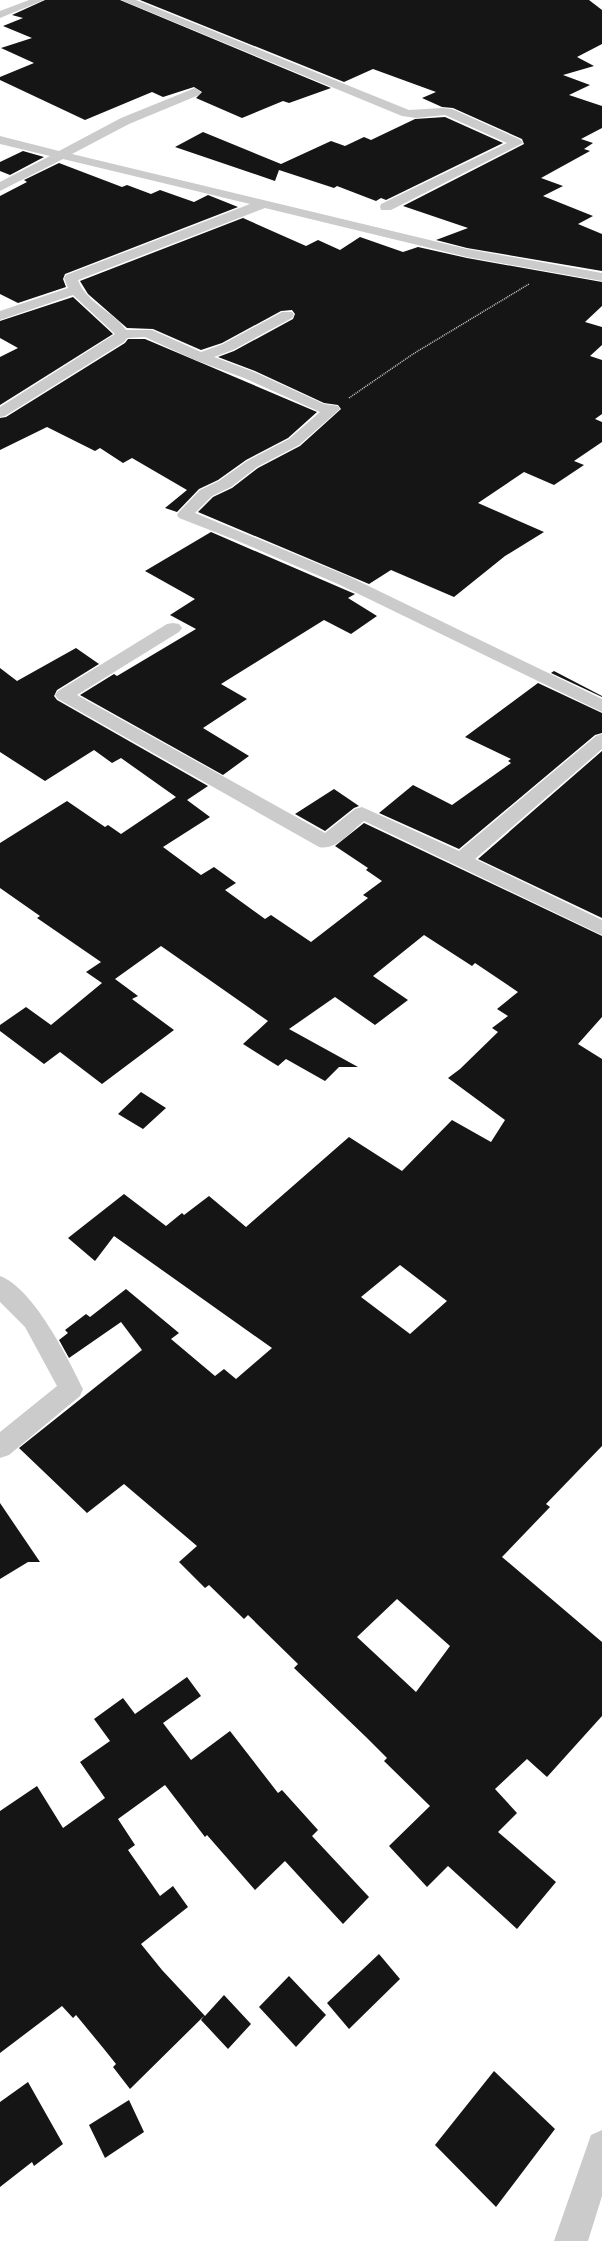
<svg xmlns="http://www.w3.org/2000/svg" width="602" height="2241" font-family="Rubik,sans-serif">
  <rect width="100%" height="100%" fill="#fff"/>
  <!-- building -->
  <path fill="#151515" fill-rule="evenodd" d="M45 0H120L331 88 289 103 283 101 242 118 196 98 202 92 194 87 163 97 152 92 85 120 0 80V77L34 63 1 48 32 38 3 26 23 18 12 15Z
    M140 0H589L602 10V44L577 57 594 66 563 75 590 85 569 95 602 106V128L581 139 593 143 584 149 590 151 541 178 563 186 543 196 593 216 578 224 602 234V271L467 248 436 240 468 228 403 206 524 144 522 139 453 108 442 107 422 98 436 92 373 69 344 82Z
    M445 117 503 143 386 200 381 198 376 201 337 186 334 188 279 170 275 181 175 147 203 132 281 164 331 141 345 146 364 137 371 140 415 119Z
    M23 151 44 157 10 175 0 171V162Z
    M59 163 122 187 127 185 151 194 160 190 194 202 208 195 238 207 65 274 63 279 66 287 18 303 0 294V196L27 182 24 180Z
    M248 216 243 218 306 246 318 240 340 250 360 237 403 252 418 247 467 258 602 282V306L585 322 602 327V345L590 356 602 360V414L595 419 602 422V442L574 461 584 465 554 485 524 472 478 503 544 532 505 556 454 597 391 570 369 584 198 512 213 497 232 488 258 468 300 446 341 409 338 405 324 403 255 371 218 357 234 351 293 319 295 314 292 310 281 311 222 343 201 350 153 329 127 328 88 294 80 281Z
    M73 297 113 334 0 405V357L18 348 0 338V321Z
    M128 339H145L317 412 288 438 246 460 218 480 199 489 177 512 165 508 187 490 132 458 123 463 100 448 95 451 47 427 0 450V418L6 417 125 343Z
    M211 532 355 594 348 598 377 616 351 634 324 620 221 684 247 699 203 728 249 756 223 775 80 695 114 674 117 676 196 629 170 615 195 599 145 571Z
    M76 648 99 664 57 690 54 696 57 700 208 786 187 800 210 817 163 847 201 875 214 867 236 883 225 890 265 919 271 915 311 942 368 898 363 895 382 881 366 870 368 868 335 846 364 823 602 936V1017L578 1044 602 1059V1446L546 1504 550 1507 502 1557 602 1642V1716L547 1777 527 1759 495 1789 517 1813 498 1832 556 1882 517 1929 448 1866 427 1887 389 1846 430 1806 384 1761 387 1758 366 1737 294 1668 298 1664 248 1615 244 1619 209 1585 205 1588 179 1562 197 1546 124 1484 87 1513 19 1448 142 1350 121 1322 69 1358 59 1340 68 1333 65 1330 86 1314 90 1317 126 1289 179 1333 171 1339 215 1376 224 1369 236 1379 272 1348 114 1236 95 1261 68 1238 124 1194 166 1226 182 1213 184 1215 209 1196 246 1227 349 1137 402 1171 452 1120 491 1142 505 1120 448 1078 460 1069 498 1032 492 1028 508 1016 497 1009 518 992 475 963 472 966 424 935 373 976 408 1000 375 1025 335 997 289 1029 358 1067H339L325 1081 286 1059 278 1066 243 1044 268 1021 161 946 115 979 138 996 132 999 174 1030 102 1084 60 1052 44 1064 0 1031V1025L26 1007 51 1025 102 983 86 972 101 962 37 918 40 916 0 888V843L67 801 105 827 108 825 121 834 176 797 121 758 112 763 94 750 45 781 0 752V668L17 681ZM400 1265 447 1301 410 1334 361 1297ZM397 1599 450 1646 416 1692 357 1637Z
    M554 671 602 696V697L551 673Z
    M538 683 602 713V733L595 735 459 849 379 813 413 785 452 805 511 763 508 761 511 759 465 737Z
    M602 751V918L478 859Z
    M334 789 359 806 354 808 325 831 295 814Z
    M141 1092 166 1108 143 1129 118 1114Z
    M0 1503 40 1562H28L0 1579Z
    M187 1677 201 1696 163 1723 191 1760 230 1731 278 1793 282 1790 318 1830 312 1836 369 1897 343 1924 285 1861 255 1890 207 1835 205 1837 165 1785 118 1819 135 1845 128 1850 160 1896 173 1886 188 1907 141 1944 162 1970 205 2016 224 1995 251 2024 228 2049 201 2020 204 2016 130 2089 113 2067 116 2064 104 2049 76 2015 73 2018 62 2006 0 2053V1811L37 1786 63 1828 105 1798 80 1762 110 1741 94 1719 123 1698 135 1714Z
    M379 1954 400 1979 349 2029 327 2003Z
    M289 1976 326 2015 296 2047 259 2007Z
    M494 2071 555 2129 496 2207 435 2145Z
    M28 2082 63 2144 34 2166 32 2162 0 2187V2102Z
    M129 2100 144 2132 105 2158 89 2125Z"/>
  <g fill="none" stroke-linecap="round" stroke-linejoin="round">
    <!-- path -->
    <path stroke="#cbcbcb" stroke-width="1.5" stroke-dasharray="1 1" stroke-linecap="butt" d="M349 398 413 354 529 284"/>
    <!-- street -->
    <path fill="#cbcbcb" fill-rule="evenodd" d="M29 0H44L0 18V11Z
      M121 0H136L409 110 442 108 452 109 521 140 523 143 391 210H381L380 207 381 204 507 143 445 115 416 118 402 116Z
      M195 88 201 92 199 95 129 124 72 154 467 249 602 273V281L467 257 265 208 78 280C86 303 113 311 126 330H152L201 352 223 344 282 312H292L294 315 292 318 233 350 214 357 254 372 324 404 338 406 340 409 299 445 257 467 231 487 212 496 195 513 350 577 602 699V712L338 584 233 539 179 518 177 515 179 512 200 490 219 481 247 461 289 439 320 412 244 378 195 360 145 337 127 338 124 342 5 416 0 417V407L115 334 73 295 0 320V311L68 288 64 278 66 275 250 204 63 159 0 191V182L50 156 0 144V136L59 151 121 118Z
      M173 623 179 624 182 628 179 632 77 695 325 833 355 809 362 807 459 851 596 736 602 734V749L475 859 602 920V935L364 821C351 831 336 851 319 847L58 699 55 695 58 691 167 624Z
      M0 1276C33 1288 68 1358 83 1389L80 1396 9 1455 0 1458V1432L57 1386 25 1327 0 1302Z
      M602 2130V2196L588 2241H554L591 2135Z"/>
  </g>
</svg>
